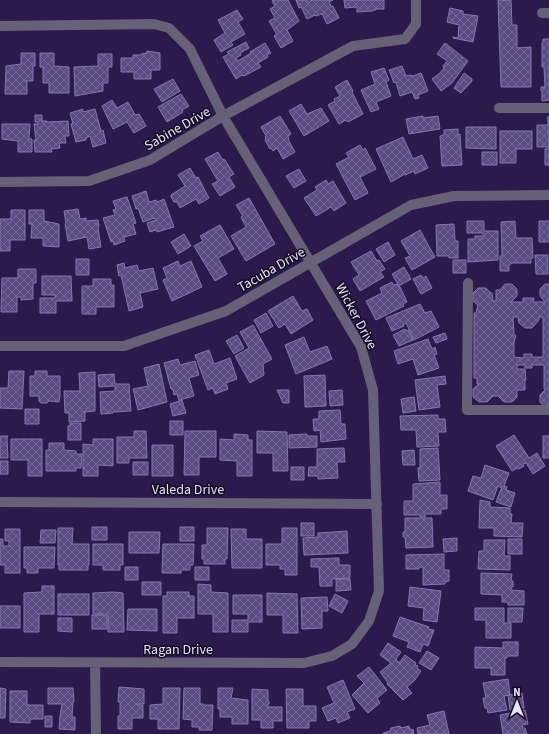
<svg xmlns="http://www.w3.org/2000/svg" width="549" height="734" font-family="'Source Sans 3',sans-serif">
  <defs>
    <pattern id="building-cross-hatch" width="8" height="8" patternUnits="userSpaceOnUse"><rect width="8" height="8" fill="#5c4b83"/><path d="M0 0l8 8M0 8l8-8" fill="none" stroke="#736595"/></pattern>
  </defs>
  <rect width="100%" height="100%" fill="#2c1a4d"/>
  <!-- building -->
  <path fill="url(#building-cross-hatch)" stroke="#8675b1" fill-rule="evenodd" d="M275 0H288L299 21 287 30 293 41 281 48 274 36 276 35V33L269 21 275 18 270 9 275 6 272 1Z
    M296 0H307L308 2 311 0H333L329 2 332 7 333 6 339 18 327 24 322 14 316 16 315 15 307 19 301 7 299 8Z
    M344 0H384V9H376V10H373V11L357 12V7L345 8Z
    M498 0H511L512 25H517V48L531 47V87H501Z
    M450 8 463 11V14L478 16 473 42 453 38V37L458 38 459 25 447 22Z
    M237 10 243 19 238 22 245 34 231 42 233 45 221 52 214 40 225 33 218 20Z
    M543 39H549V100L542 101V91H541V87H545L544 67H542V43H543Z
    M246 42 249 48 240 53 241 55 236 58 238 61 251 53 250 52 265 43 271 53 267 55 268 57 258 63 261 67 246 75 243 76 242 75 236 79 223 57 229 54 227 52Z
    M445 43 468 61 452 83 441 91 432 79 441 72 444 68 443 66 447 61 437 54Z
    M147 51 160 53V70H151V79H134V72H121V58H133V55H141V54L147 53Z
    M21 53H35V66H33V81H25L27 82V94H5L6 66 21 64Z
    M40 53H54V66L69 67V93H49V83H43V67H40Z
    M98 54H112V67H109L108 69V83H103V91L75 96 74 67 98 66Z
    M402 66 406 76 410 75 413 76 421 73 428 91 418 95 419 98 415 99 412 92 400 96 396 82 394 83 389 70Z
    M384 68 389 80 386 82 391 96 376 102 379 109 371 112 361 90 375 84 371 72Z
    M464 73 472 79V81L461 93 454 88Z
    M173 79 180 91 162 102 154 89Z
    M347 80 353 91 352 92 363 114 348 122 346 120 339 124 328 105 335 101 334 99 340 96 335 87Z
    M181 94 189 106 182 110 183 112 167 122 158 107Z
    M112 100 117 108 128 102 135 115 139 114 146 126 134 133 127 122 113 129 102 106Z
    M301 104 307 114 321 108 329 121 304 136 289 111Z
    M83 109V112L95 109 101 131 103 130 106 143 93 147 90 136 86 138V140L76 142 71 124H73L70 113Z
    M35 115H42V121H47V122L68 121 69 136H65L66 143H59L60 148 51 149 52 152H35L34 140H36L34 124H38V122H35Z
    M280 116 291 134 288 136 289 141 295 152 283 159 277 148 273 151 271 148 270 149 265 140 266 139 265 137 266 136 261 127Z
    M423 116V118L438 116 440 129 409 134 406 119Z
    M548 116 549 165H545V149H548V147H537V125H548Z
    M2 124H30L29 139H32V152H18V141L2 139Z
    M466 127H496V149L466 148Z
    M458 129V135L460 134 462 165 442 166 440 136 444 135V130Z
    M500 131H532V149H516V163H500Z
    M403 137 413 159 422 155 428 168 415 174 414 171 405 175V174L391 182 376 149Z
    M360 145 363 150 365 148 376 169 360 177 368 193 355 200 336 164 349 157 346 153Z
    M218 152 222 159 225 160 234 174 229 177 235 187 220 196 212 184 218 181 205 159Z
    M482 152H497V165H482Z
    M190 168 196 178 198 177 209 198 199 204 196 199 180 208 177 202H174L171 197V195L185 186 178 175Z
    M299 169 306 181 294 188 286 176Z
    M326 180 328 184 333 181 346 203 334 211 331 207 316 216 304 198 317 190 315 187Z
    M146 191 149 202 156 200 157 202 164 199 174 227 157 232 156 230 150 232 147 223 156 220 155 218 143 222 138 208 136 209 132 196Z
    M127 197 136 223 133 224 136 234 124 237 125 241 114 245 113 241 111 242 103 218 115 215 113 210 116 209 113 201Z
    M249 198 275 244 246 261 231 236 246 227 241 217 243 216 236 205Z
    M78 209 80 219 86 218V221L98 220 99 226 98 228 101 247 89 249 87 237 68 241 65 224 66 223 64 211Z
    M11 210H25V240H10V251H0V219H11Z
    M29 210H44V221L59 224V247L43 246V238H31L32 224H29Z
    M467 221H484V231H498V260L468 262V239H475V236H482V239H483V233H467Z
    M515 221 516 238H532L533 258H531V263H512L509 265V271H500V256H502L501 222Z
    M539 221H549V242H539Z
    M454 224 455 241H458V258H449V256H437L436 225Z
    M220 225 234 249 218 258 227 274 215 281 194 246 203 241 200 236Z
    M420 230 435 257 412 270 405 258 410 256 401 241Z
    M184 234 191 246 178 254 171 242Z
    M388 242 395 255 384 262 376 249Z
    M371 251 377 261 379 260 385 269 380 272 384 277 360 291 353 279 359 275 351 262Z
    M535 255H548V274H536Z
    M76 259H89V275H76Z
    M453 260H466V273H453Z
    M178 261 180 266 191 261 202 287 172 301 163 280 167 278 163 268Z
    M124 263 125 268 137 265 139 271 153 268 158 289 140 293 143 307 129 311 121 275 119 276 117 265Z
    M404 267 411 279 399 286 392 274Z
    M18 269H36V283H33V299L21 300V297H17V312H1L2 278H18Z
    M421 275 423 278 426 276 432 288 421 294 413 279Z
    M42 276H71L72 301H56V313H40V298H55V295H42Z
    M93 279H111V285H114V307H96V314H82V286H93Z
    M392 282 393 285 397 284 400 287 407 302 403 304 404 306 376 320 366 301 382 293 380 288Z
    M505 284H512L517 289V296L511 302H523V298H534L533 302H545L540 296V289L545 284H549V408H546L540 402V395L546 389H544V365H532V368H525V365H517V369H525L526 380H525V390H517V397L512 402H504L498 396H493L487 402H479L473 397V389L479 384H477V378H474V313H476L478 305 473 301V293L478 288H486L491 293H492L493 301H496V290H500ZM513 317H518L519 323 525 328H532L539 320V317H543V357H532V354H524V358L514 357V342L516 336 514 334Z
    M293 296 302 311 307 309 313 320 291 334 285 324 279 328 268 311Z
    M420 304 425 313 431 311 439 327 414 340 406 323 403 325 404 326 392 331 386 318Z
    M266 313 273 326 261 333 254 320Z
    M253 325 272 359 263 364 264 375 250 383 235 356 249 348 240 332Z
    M405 329 406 331 408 330 413 340 399 346 393 335Z
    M445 333 447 339 436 343 433 337Z
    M237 335 244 348 234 354 226 341Z
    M304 337 310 352 327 346 332 359 296 374 285 345Z
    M428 339 432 349 435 347 437 354 434 355 439 368 418 375 413 359 398 364 394 351Z
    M209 350 214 364 230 358 237 379 226 383 228 389 215 394 213 388 208 390 195 355Z
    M178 359 180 365 195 361 199 375 189 378 194 396 179 400 177 394 174 395 173 389H171L164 363Z
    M159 364 167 402 138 410 133 389 148 386 144 368Z
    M9 371H24L22 409 0 408V388H8Z
    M35 371H47V376H60V397L59 402 49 401 47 403H41L39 401V396H30V376H35Z
    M95 372V411L85 412V421L69 422V413H65L64 391H80L79 373Z
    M114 374 115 384H129L131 411 113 412V413L101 414 100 392 115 391V386L99 387 98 375Z
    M325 375 326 406 305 407 304 376Z
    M445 376 446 384 437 385 440 407 419 410 415 380Z
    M277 390H289V403H283Z
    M342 390 343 405 330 406 329 391Z
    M414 397 416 411 403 413 401 399Z
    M182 400 186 413 173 416 170 404Z
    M25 409H39V424H25Z
    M340 410 341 424H345L346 439 321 442 320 430 314 431 313 419H319V411Z
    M438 415V419H445L446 432H438L439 446 417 447 416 430H401L400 416Z
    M170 421H183V435H170Z
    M70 423H81V440H68V426H70Z
    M134 431H146L147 458H129V463H117V437H134Z
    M185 431H216V457H199V475H184Z
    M257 431 287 432 288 471H273V453H257Z
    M234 434 248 435V440H252V476H237V461L220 460V439L234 440Z
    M307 434V436H317V447L289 448V435Z
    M514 435 529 458 537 453 545 466 533 474 526 463 523 464 524 466 519 469 518 468 512 471 496 446Z
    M0 436H8L7 438 8 458H0Z
    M543 436H549V458H543Z
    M11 439H42V476H28V460H11Z
    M93 439H113V466L98 465V476H83V444L93 445Z
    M49 443H64V450L76 451V454H82L81 468H76V471H46V450H49Z
    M152 445H173V476H152Z
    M344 448 345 462H337L338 478 318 479V476H308L309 467H317V449Z
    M438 448 440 480 419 481 418 468H420V449Z
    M414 450 415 465H403L402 451Z
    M0 461H8V474H0Z
    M133 462H148V475H133Z
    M485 465 509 473 504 486 507 487 506 490 515 493 511 507 496 502 501 489 502 488 498 486 493 500 468 491 473 476 481 478Z
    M291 467H304V480H291Z
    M440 482V495H447V509H441V514H425V517H420V515H404V501H413V484Z
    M480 500 490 502V507L510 508V514H512L511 523H523L522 537 494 536V528H479Z
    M405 518H432L433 547 406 548 405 537H403V532H405Z
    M301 523H314V536H301Z
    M92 527H107V540H92Z
    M180 527H194V541H180Z
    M58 528H73L72 544H89V565H88V570H59V565H58Z
    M207 528H228L227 559H225V564H204V559H202V545H207Z
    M282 528H297V575H285V569H280V565H266V544H282Z
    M5 529H20V573H5V565H0V539H3V546H9V541H5Z
    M231 529H246V539H262V568H232Z
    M41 530H56L55 543H40Z
    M347 531 348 553 304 555 303 538 318 537V533Z
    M129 532H160L159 553H129Z
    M457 538V551L444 552 443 539Z
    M508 539H522V554H508Z
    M484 540H505L504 556H510V570L478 569 479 551H484Z
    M93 544H123V565H120V570H103V565H93Z
    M163 544H194L193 565H190V570H181V573H162Z
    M24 547H55L54 568H38V573H27V568H24Z
    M444 554V570H449V581L445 582V584L423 585V567H419V569H406V555Z
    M339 558V565H350V578L332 579V586H320L319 567H311V559Z
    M125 567H138V580H125Z
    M195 567H209V580H195Z
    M481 573 512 574 511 581H513V587H511V590L524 591V605H508V602H502V595L481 594Z
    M336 579H350L351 590 336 591Z
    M142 582H161V595H142Z
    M198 584 211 585V592L228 593V632H213V614H198Z
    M42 586H54V614H39V632H24V593L42 592Z
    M410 587 441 591 437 622 423 620 424 608 408 606Z
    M113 592 123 593 124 632H108V614H93V593Z
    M167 592H189V596H194V618H177V633H163V596H167Z
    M267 593 297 594 298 633H283V615H267Z
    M58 594H89V615H58Z
    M335 594 348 601 342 613 329 606Z
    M233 595H262V622H248V632H232V620H248V614H233Z
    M327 597 328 611H322V628L302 629 301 598Z
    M0 606H20V628H0Z
    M475 608H504V623H511V638H486V620H475Z
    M508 608H523L522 622H508Z
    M128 609H157V631L127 630Z
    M92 615H107V629H92Z
    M400 617 429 627 428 629 434 630 428 646 423 644 420 652 407 647 409 642 393 636Z
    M58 618H72V632L58 631Z
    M503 642H518V656H507V658H505V675H491V668H475V647L503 648Z
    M388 643 401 652 396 659 399 663 405 655 416 663 415 665 418 666 417 668 421 671 415 680 407 687 412 693 403 700 387 684 388 683 380 672 391 663 380 655Z
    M427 651 439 658 431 670 419 663Z
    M369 667 387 690 377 698 380 703 368 713 352 695 364 683 357 676Z
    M508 679 510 695 504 696 507 710 488 713 487 708H485L483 698H486L483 683Z
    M343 680 355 709 347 712 350 718 338 723 336 718 328 721 322 708 334 703 327 687Z
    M119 687 144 689V704H137V705H143V718H132V729H118V716H120V702H118Z
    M0 688 6 689 5 718H0Z
    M48 688H73L74 702H73L72 717H75V730L59 729 60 716 62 704H48Z
    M163 688H180L179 729H158V719H150V705L163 704Z
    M184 688H200V704H203V705H213L212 730H199V727H192V720L183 719Z
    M218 688H233L231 698 248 700V724H232V717H220V709H218Z
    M252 689 268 690V701H269V704H268V707H282V721H273V728H261V720H252Z
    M286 689H303V706H316V721H309V728H287Z
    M10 691H27V705H43V719H30V723L10 722Z
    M522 693 524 708 510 710 508 695Z
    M525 710 528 724 522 725 523 728H525L527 734H503L500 715Z
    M444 711 449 734H418L417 728 430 725 427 715Z
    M45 716H52V727H45Z
    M400 726 401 728 409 726 410 730 413 729 414 734H383V733L390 731 391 728Z"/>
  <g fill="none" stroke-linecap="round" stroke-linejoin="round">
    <!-- minor -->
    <path stroke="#666079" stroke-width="10" d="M542 13H549
      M0 26 154 24 169 28 190 49 223 116 361 347 373 390 379 591 369 621 352 644 332 656 304 663 0 662
      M499 108H549
      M0 182 89 181 150 160 223 116 353 46 405 39 416 24V0
      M468 283 467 410H549
      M0 346H124L226 311 411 205 454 196 549 195
      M0 502 377 504
      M95 663 96 734"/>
  </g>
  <g text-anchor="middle" stroke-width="3" stroke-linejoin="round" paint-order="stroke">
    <!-- street labels -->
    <g font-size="14" fill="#e7e1fb" stroke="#120b21">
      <text transform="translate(177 128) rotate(-30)" y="5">Sabine Drive</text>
      <text transform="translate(271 269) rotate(-30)" y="5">Tacuba Drive</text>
      <text transform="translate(357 316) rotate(62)" y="5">Wicker Drive</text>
      <text x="188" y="494">Valeda Drive</text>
      <text x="178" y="654">Ragan Drive</text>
    </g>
  </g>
  <!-- north arrow -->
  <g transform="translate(517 702)" stroke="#120b21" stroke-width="3" paint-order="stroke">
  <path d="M0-3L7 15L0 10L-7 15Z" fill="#e7e1fb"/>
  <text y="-6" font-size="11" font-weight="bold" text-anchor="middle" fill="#e7e1fb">N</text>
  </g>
</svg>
